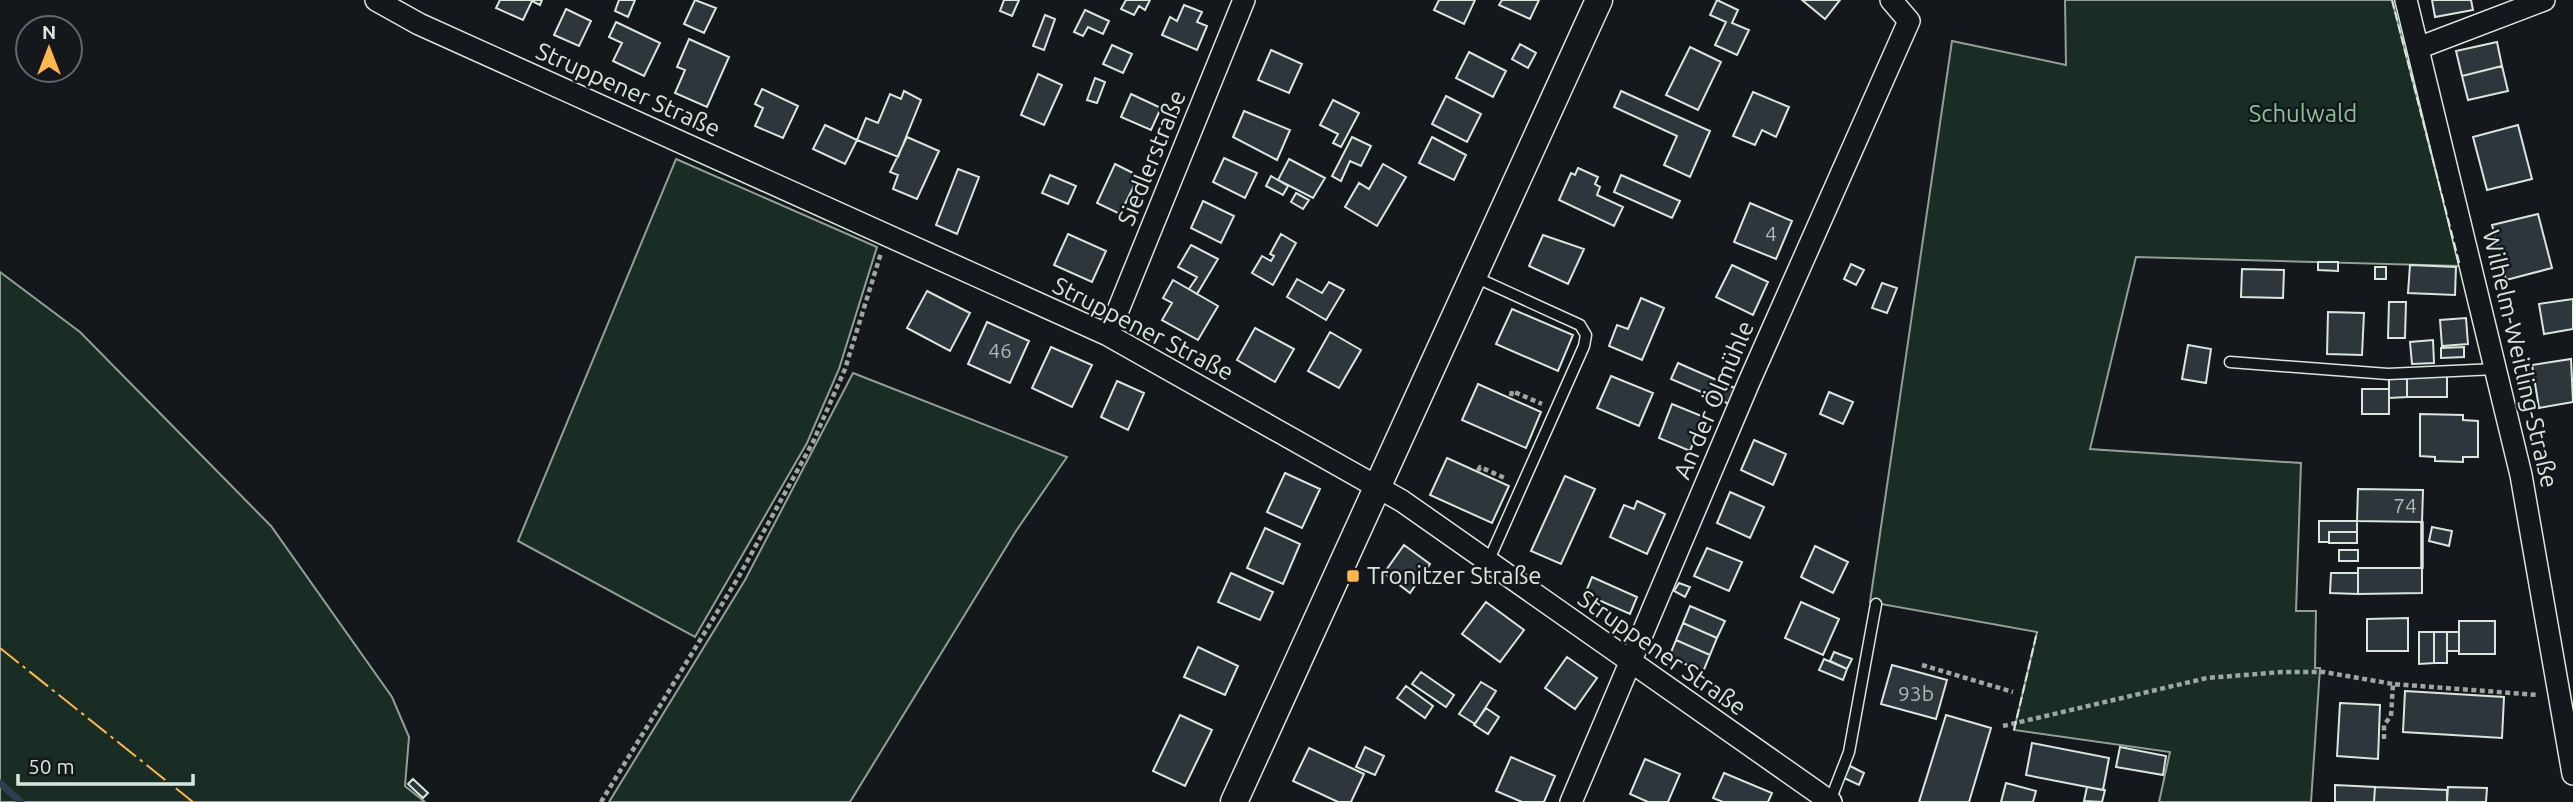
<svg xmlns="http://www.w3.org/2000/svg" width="2573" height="802" font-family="Ubuntu,sans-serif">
  <rect width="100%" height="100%" fill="#14181c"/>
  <!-- green -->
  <path fill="#1a2d24" stroke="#939e99" stroke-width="2" d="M2065 0H2392L2460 266 2136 257 2090 449 2301 463 2296 611H2316L2315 668H2320L2311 802H2159L2170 752 2014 730 2037 632 1870 602 1952 41 2066 65Z
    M676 159 877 247 839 369 807 443 695 637 518 541Z
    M0 272 80 332 271 526 392 697 409 737 405 786 425 802H0Z
    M853 373 1067 457 1016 531 850 802H609L745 580Z"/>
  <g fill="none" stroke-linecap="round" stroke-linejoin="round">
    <!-- stream -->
    <path stroke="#2f3f4d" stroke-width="7" d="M0 783 21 802"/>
  </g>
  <!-- building -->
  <path fill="#2c363c" stroke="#d8e6dc" stroke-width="2" d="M500 0H542L540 5 532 1 523 20 496 8Z
    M619 0H635L628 17 615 11Z
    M695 0 716 8 704 33 684 24Z
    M1004 0H1019L1012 16 1000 11Z
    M1126 0H1150L1145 10 1139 6 1134 15 1121 9Z
    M1439 0H1475L1464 24 1434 10Z
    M1502 0H1539L1530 19 1499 5Z
    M1717 0 1738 10 1732 23 1749 30 1737 55 1715 45 1726 22 1710 15Z
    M1802 0H1840L1825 19Z
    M2432 0H2471L2473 10 2435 17Z
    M1184 5 1202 12 1197 22 1207 26 1197 50 1162 35 1170 17 1177 21Z
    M566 9 591 21 579 46 554 35Z
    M1085 10 1109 21 1103 34 1088 27 1083 36 1074 32Z
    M1045 15 1055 19 1044 50 1033 46Z
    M616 22 660 43 644 76 613 61 622 43 609 37Z
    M689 39 729 57 707 107 675 93 685 70 677 67Z
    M2497 42 2502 66 2462 76 2456 51Z
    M1520 44 1536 53 1528 68 1512 59Z
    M1112 45 1132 54 1123 73 1103 64Z
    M1690 47 1721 62 1698 110 1666 95Z
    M1271 50 1302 64 1289 93 1258 80Z
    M1469 52 1506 71 1493 97 1456 78Z
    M2502 66 2508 91 2468 100 2462 76Z
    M1038 74 1062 85 1044 125 1021 115Z
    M1095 78 1105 82 1097 103 1087 100Z
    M762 89 798 106 783 138 755 126 763 108 755 104Z
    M904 91 921 100 898 157 857 140 866 118 878 123 890 94 901 99Z
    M1621 91 1710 131 1690 177 1664 165 1677 136 1614 107Z
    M1753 92 1789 107 1776 137 1762 130 1755 145 1733 136Z
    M1131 94 1161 108 1151 130 1121 117Z
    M1446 96 1481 114 1467 142 1432 124Z
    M1333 100 1359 113 1341 147 1333 143 1338 134 1320 125Z
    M1244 111 1290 130 1277 160 1233 137Z
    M825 125 857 140 845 164 813 149Z
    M2518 125 2532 179 2487 190 2473 137Z
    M907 137 939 151 917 199 893 189 898 175 890 172Z
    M1352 137 1371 146 1361 166 1350 161 1341 181 1332 176Z
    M1432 137 1466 155 1454 180 1419 163Z
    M1224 158 1257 173 1245 198 1213 182Z
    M1289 159 1325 178 1313 198 1278 180Z
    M1115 164 1139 176 1120 214 1097 203Z
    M1383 164 1406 177 1377 226 1345 207 1359 183 1369 189Z
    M1578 168 1598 177 1595 184 1600 187 1597 195 1623 207 1614 226 1559 200 1571 173 1575 175Z
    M958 169 979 177 957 234 936 225Z
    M1050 175 1076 186 1068 204 1042 193Z
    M1621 175 1680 201 1672 218 1614 192Z
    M1271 176 1288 186 1283 195 1266 186Z
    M1296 193 1309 200 1303 209 1291 202Z
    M1203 201 1234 216 1221 243 1191 228Z
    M1750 203 1792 221 1776 259 1734 242Z
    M2538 214 2552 268 2506 280 2492 225Z
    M1068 234 1106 251 1092 282 1054 265Z
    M1281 234 1296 243 1273 285 1252 273 1262 256 1271 261 1274 256 1270 254Z
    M1543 235 1584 249 1568 284 1529 266Z
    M1191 245 1218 259 1197 294 1189 289 1197 277 1178 267Z
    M2318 262H2338V271L2318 270Z
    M1851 264 1864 270 1856 285 1844 279Z
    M1732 265 1768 282 1753 315 1716 297Z
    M2410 265 2456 267 2455 295 2408 293Z
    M2375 267H2386V279H2375Z
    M2242 269 2284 270 2283 298 2241 297Z
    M1297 279 1322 293 1329 282 1344 290 1326 320 1287 297Z
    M1173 280 1218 306 1198 340 1162 320 1172 303 1163 298Z
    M1882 283 1897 288 1887 313 1872 308Z
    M927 291 970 313 950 351 907 328Z
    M1641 298 1664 308 1642 360 1609 346 1617 325 1628 329Z
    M2573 299V329L2544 334 2539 304Z
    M2389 302H2406L2405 338H2388Z
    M1512 309 1573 335 1558 371 1496 344Z
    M2328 312 2364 313 2362 355 2327 354Z
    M2466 318 2468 344 2442 346 2440 320Z
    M987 322 1029 341 1010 383 968 364Z
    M1255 328 1294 349 1275 382 1237 360Z
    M1330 332 1361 350 1339 388 1308 371Z
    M2433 340 2434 363 2412 364 2410 342Z
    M2188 345 2211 349 2206 383 2182 379Z
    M1051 347 1092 365 1072 407 1032 388Z
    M2464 347V357L2441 358V348Z
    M2571 359 2573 402 2539 408 2532 365Z
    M1678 363 1735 388 1729 404 1671 379Z
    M1611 376 1653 393 1639 426 1597 408Z
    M2447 376V397H2407V377Z
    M2389 379H2407V397L2389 398Z
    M1117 381 1144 393 1128 430 1101 417Z
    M1478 384 1541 412 1526 448 1462 420Z
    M2362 389H2389V414H2362Z
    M1829 392 1853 402 1843 424 1820 414Z
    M1672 404 1704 417 1690 451 1659 438Z
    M2420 414 2463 415V420L2478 421V457H2463V462L2435 461V457L2420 456Z
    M1754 440 1786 454 1773 485 1741 470Z
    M1447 458 1509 486 1492 523 1430 495Z
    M1285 473 1320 489 1302 528 1267 512Z
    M1565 476 1595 489 1561 564 1531 551Z
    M2358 489 2423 490 2422 522 2357 521Z
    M1730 492 1764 507 1750 538 1717 523Z
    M1637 501 1665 514 1647 554 1610 537 1624 505 1634 509Z
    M2319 521H2357V532H2329V542H2319Z
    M2432 527 2452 531 2449 546 2429 541Z
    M1265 528 1300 544 1283 584 1247 568Z
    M2329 532H2357V543H2329Z
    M1404 545 1430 564 1410 593 1384 573Z
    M1815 546 1848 562 1833 593 1801 577Z
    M1707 548 1742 562 1729 591 1694 576Z
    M2339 550H2358V561H2339Z
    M2358 568H2422V593L2358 594Z
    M1231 573 1273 592 1260 620 1218 602Z
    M2331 573H2358V594L2330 593Z
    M1592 577 1637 597 1630 614 1585 594Z
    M1679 583 1690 587 1685 597 1674 591Z
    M1486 602 1524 630 1500 662 1462 634Z
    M1801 602 1839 619 1823 655 1785 638Z
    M1690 606 1725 621 1717 638 1683 623Z
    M2408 618V651H2367V619Z
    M2459 621H2495V654H2459Z
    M1683 623 1717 638 1710 655 1676 640Z
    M2419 632H2434V663L2419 664Z
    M2434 632H2447V663H2434Z
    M2447 632H2459V651H2447Z
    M1676 640 1710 655 1703 672 1669 657Z
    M1198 647 1238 666 1225 695 1184 677Z
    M1834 652 1852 659 1847 669 1830 661Z
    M1567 657 1597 678 1575 709 1545 688Z
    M1824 659 1847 669 1843 680 1819 670Z
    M1892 665 1947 680 1936 719 1881 704Z
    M1421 672 1454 695 1446 707 1412 684Z
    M1481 682 1496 691 1475 724 1459 714Z
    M1406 686 1433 706 1425 718 1397 698Z
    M2405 691 2504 697 2502 738 2403 732Z
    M2340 703 2380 705 2378 759 2337 756Z
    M1486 708 1499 717 1488 734 1474 725Z
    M1180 715 1212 730 1185 786 1153 771Z
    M1946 715 1991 728 1969 802H1919Z
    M2032 743 2109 758 2103 790 2026 775Z
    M1365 747 1384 756 1375 775 1356 767Z
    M2120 747 2166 756 2163 775 2116 767Z
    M1309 748 1364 774 1351 802H1338L1293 781Z
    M1511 757 1555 776 1544 802H1522L1496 791Z
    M1645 759 1680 774 1668 802H1648L1630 794Z
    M1850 766 1864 773 1859 785 1844 778Z
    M1724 773 1772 793 1768 802H1723L1713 798Z
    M413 779 428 793 423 798 408 784Z
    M2006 783 2036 791 2033 802H2001Z
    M2335 785 2375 787 2374 802H2335Z
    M2087 787 2105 790 2102 802 2084 801Z
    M2375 787 2447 790V802H2374Z
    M2448 787 2487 788 2486 802H2447Z"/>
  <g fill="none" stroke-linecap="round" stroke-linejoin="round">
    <defs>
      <path id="service" d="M1475 277 1580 325 1586 335 1584 346 1488 562
        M2230 362 2388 374 2496 369
        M1830 801 1849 752 1876 604"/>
      <path id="minor" d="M376 0 419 24 1108 335 1402 501 1831 802
        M2406 0 2521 475 2573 774
        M2418 48 2544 0
        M1108 335 1244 0
        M1571 802 1749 382 1909 21 1891 0"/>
      <path id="tertiary" d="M1234 802 1599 0"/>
    </defs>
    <!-- service casing -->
    <use href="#service" stroke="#d8e6dc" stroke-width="13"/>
    <!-- minor casing -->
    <use href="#minor" stroke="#d8e6dc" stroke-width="24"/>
    <!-- tertiary casing -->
    <use href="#tertiary" stroke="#d8e6dc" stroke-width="29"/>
    <!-- path -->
    <path stroke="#9da8a2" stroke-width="4.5" stroke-dasharray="5 3.5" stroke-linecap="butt" d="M1511 396 1512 391 1542 404
      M1478 471 1480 467 1507 479
      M1922 665 2013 692
      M2003 726 2207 678 2282 672H2324L2393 684
      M2384 739V725L2391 716 2393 684 2538 695
      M601 802 738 578 813 442 845 369 881 253"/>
    <!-- service -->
    <use href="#service" stroke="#14181c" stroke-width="10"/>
    <!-- minor -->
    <use href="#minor" stroke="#14181c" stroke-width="21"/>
    <!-- tertiary -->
    <use href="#tertiary" stroke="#14181c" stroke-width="26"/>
    <!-- fence -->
    <path stroke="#d8e6dc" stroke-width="2" stroke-dasharray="9 3.5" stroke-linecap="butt" d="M2392 0 2460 266
      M2014 730 2037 632"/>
    <!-- wall -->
    <path stroke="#d8e6dc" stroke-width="3.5" d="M2422 568V522"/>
    <!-- power -->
    <path stroke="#ffb74d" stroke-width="2" stroke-dasharray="24 5 3.5 5" stroke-linecap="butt" d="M0 648 193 802"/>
  </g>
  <!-- markers -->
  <rect fill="#ffb74d" stroke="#14181c" stroke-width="2.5" x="1346" y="569" width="14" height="14" rx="3.5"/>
  <g text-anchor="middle" stroke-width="5" stroke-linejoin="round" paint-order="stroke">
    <!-- number labels -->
    <g font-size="21" fill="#adbab4">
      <text x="1771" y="241">4</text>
      <text x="1000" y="358">46</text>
      <text x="2405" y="513">74</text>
      <text x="1916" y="701">93b</text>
    </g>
    <!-- street labels -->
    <g font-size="24" fill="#d8e6dc" stroke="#14181c">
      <text transform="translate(628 90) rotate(24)" y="8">Struppener Straße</text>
      <text transform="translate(1152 158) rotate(-68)" y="8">Siedlerstraße</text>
      <text transform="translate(1143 329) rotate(27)" y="8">Struppener Straße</text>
      <text transform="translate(2520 359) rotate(77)" y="8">Wilhelm-Weitling-Straße</text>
      <text transform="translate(1714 400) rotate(-67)" y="8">An der Ölmühle</text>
      <text transform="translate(1662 653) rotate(35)" y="8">Struppener Straße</text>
    </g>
    <!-- park labels -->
    <g font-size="24" fill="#8ac095" stroke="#14181c">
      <text x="2303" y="122">Schulwald</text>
    </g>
    <!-- poi labels -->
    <g font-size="24" fill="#d8e6dc" stroke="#14181c" text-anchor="start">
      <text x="1367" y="584">Tronitzer Straße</text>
    </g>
  </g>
  <!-- north arrow -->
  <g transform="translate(49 49)"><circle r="33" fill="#14181c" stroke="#626a69" stroke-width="2"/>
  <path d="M0-5L12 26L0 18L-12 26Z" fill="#ffb74d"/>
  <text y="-10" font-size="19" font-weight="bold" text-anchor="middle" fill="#d8e6dc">N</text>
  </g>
  <!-- scale -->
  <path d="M18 774v10h175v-10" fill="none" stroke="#d8e6dc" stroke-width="3.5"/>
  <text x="28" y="774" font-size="21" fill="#d8e6dc" stroke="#14181c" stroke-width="5" paint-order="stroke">50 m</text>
</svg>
